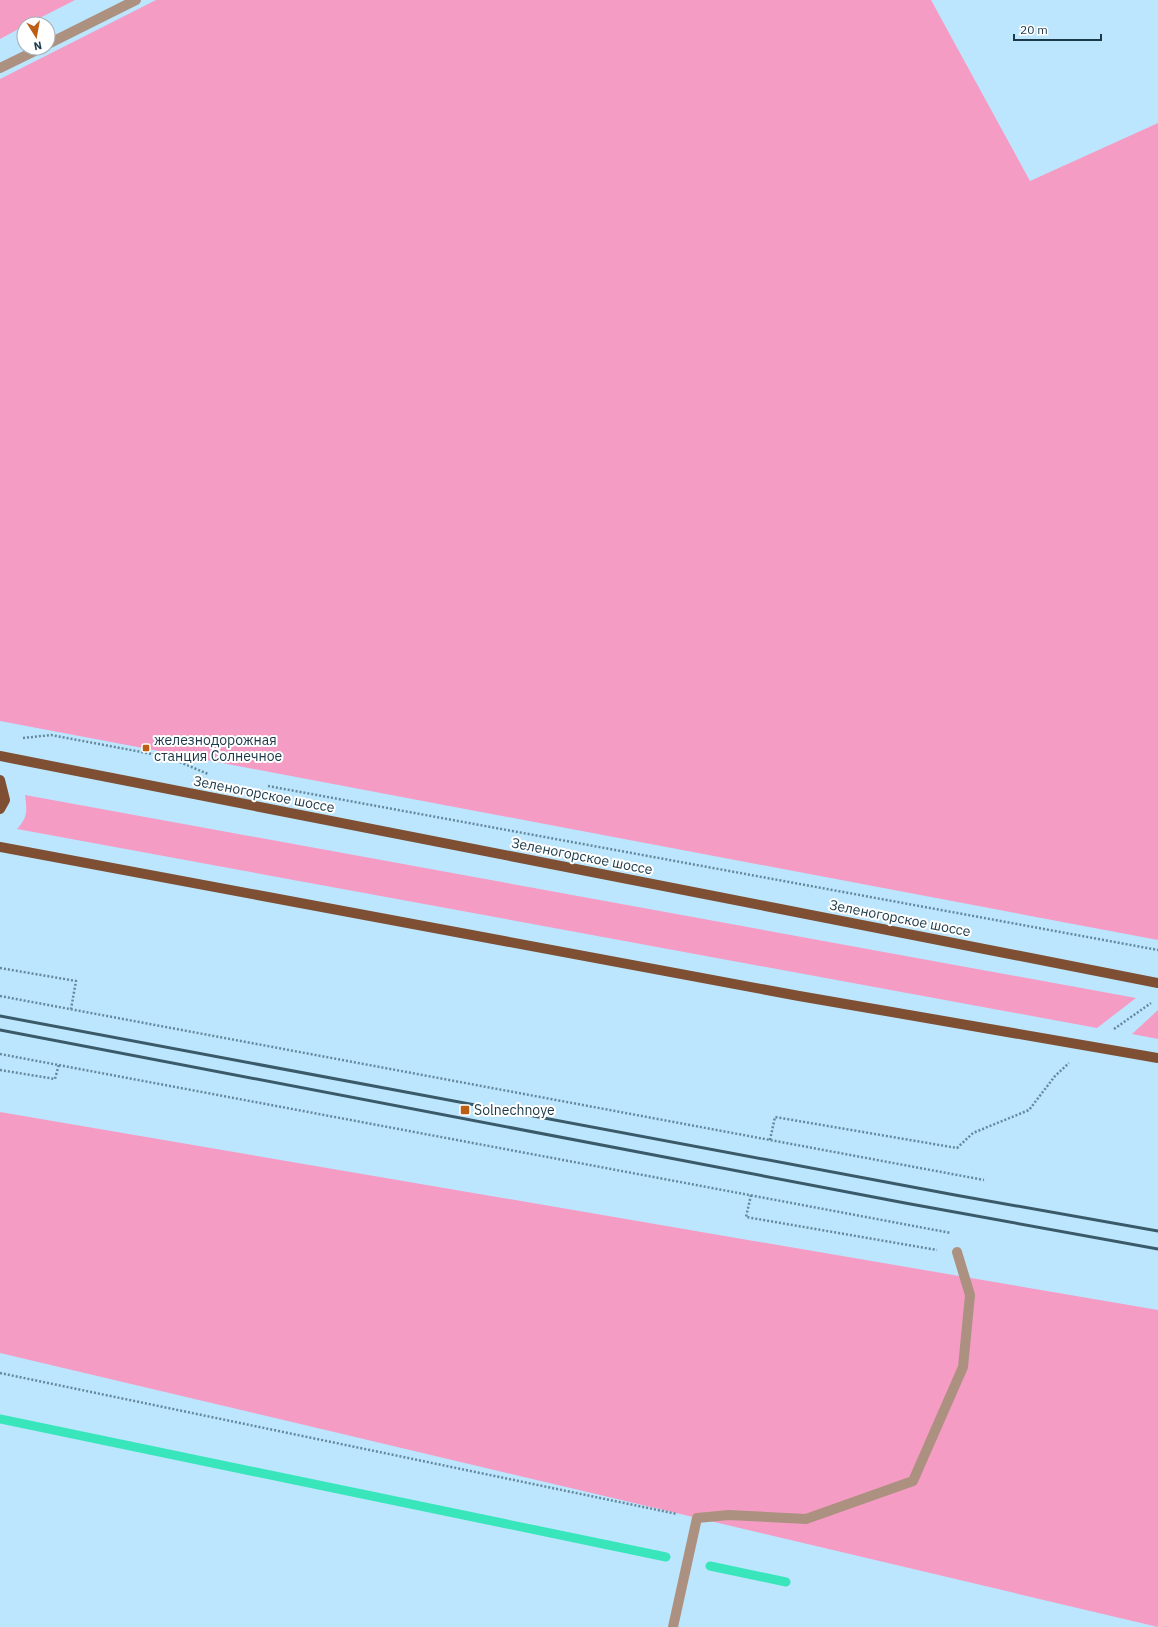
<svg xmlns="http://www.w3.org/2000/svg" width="1158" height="1627" font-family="'IBM Plex Sans',sans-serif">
  <rect width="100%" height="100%" fill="#bce6fd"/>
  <!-- green -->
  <path fill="#f59cc5" d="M0 0H75L28 24H24V26L0 39Z
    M156 0H931L1030 181 1158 123V940L0 721V79Z
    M25 795 1136 998 1097 1028 17 829C28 817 27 811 25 795Z
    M1158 1010V1039L1132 1034Z
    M0 1112 1158 1310V1627L0 1353Z"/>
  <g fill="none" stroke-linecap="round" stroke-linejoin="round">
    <!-- stream -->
    <path stroke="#39e6bb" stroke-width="9" d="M0 1419 666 1557
      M710 1566 786 1582"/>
    <!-- path -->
    <path stroke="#65899c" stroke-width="2.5" stroke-dasharray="2 2" stroke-linecap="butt" d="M23 738 51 735 168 757 208 774
      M268 786 1158 950
      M0 968 76 981 71 1009
      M0 996 984 1180
      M1114 1029 1151 1003
      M0 1054 951 1233
      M0 1070 55 1079 59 1064
      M770 1140 775 1117 957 1148 973 1133 1029 1110 1055 1076 1069 1063
      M751 1195 746 1217 937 1250
      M0 1373 677 1514"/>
    <!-- minor -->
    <path stroke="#ac9181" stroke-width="10" d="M48 44 136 0
      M0 68 41 48
      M673 1627 697 1518 729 1515 806 1519 913 1481 963 1367 970 1295 957 1252"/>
    <!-- major -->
    <path stroke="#7e4f33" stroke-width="10" d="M0 756 1158 983
      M0 780 5 800 0 809
      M0 847 799 996 1158 1058"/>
    <!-- rail -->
    <path stroke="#3a5a6a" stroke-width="3" d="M0 1016 955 1195 1158 1231
      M0 1030 905 1203 1158 1249"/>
  </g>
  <!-- markers -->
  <g fill="#bc5e14" stroke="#fff" stroke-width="1.5">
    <rect x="142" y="744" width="8" height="8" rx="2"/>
    <rect x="460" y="1105" width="10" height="10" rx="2"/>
  </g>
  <g text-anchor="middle" stroke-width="4" stroke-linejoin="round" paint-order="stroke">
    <!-- poi labels -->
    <g font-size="14" fill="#1b3948" stroke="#fff" text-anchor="start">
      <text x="154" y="745">железнодорожная<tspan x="154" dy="16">станция Солнечное</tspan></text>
      <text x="474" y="1115">Solnechnoye</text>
    </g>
    <!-- street labels -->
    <g font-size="14" fill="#1b3948" stroke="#fff">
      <text transform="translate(264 794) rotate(11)" y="5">Зеленогорское шоссе</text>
      <text transform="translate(582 856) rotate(11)" y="5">Зеленогорское шоссе</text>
      <text transform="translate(900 918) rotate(11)" y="5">Зеленогорское шоссе</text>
    </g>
  </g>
  <!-- north arrow -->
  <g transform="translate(36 36) rotate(169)"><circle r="19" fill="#ffffff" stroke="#a4b0b6"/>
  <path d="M0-3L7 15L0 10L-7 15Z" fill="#bc5e14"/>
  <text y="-6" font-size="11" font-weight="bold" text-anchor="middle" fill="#1b3948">N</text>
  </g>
  <!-- scale -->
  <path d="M1014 34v6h87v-6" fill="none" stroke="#1b3948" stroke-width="2"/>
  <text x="1020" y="34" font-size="12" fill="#1b3948" stroke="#ffffff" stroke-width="3" paint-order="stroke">20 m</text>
</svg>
